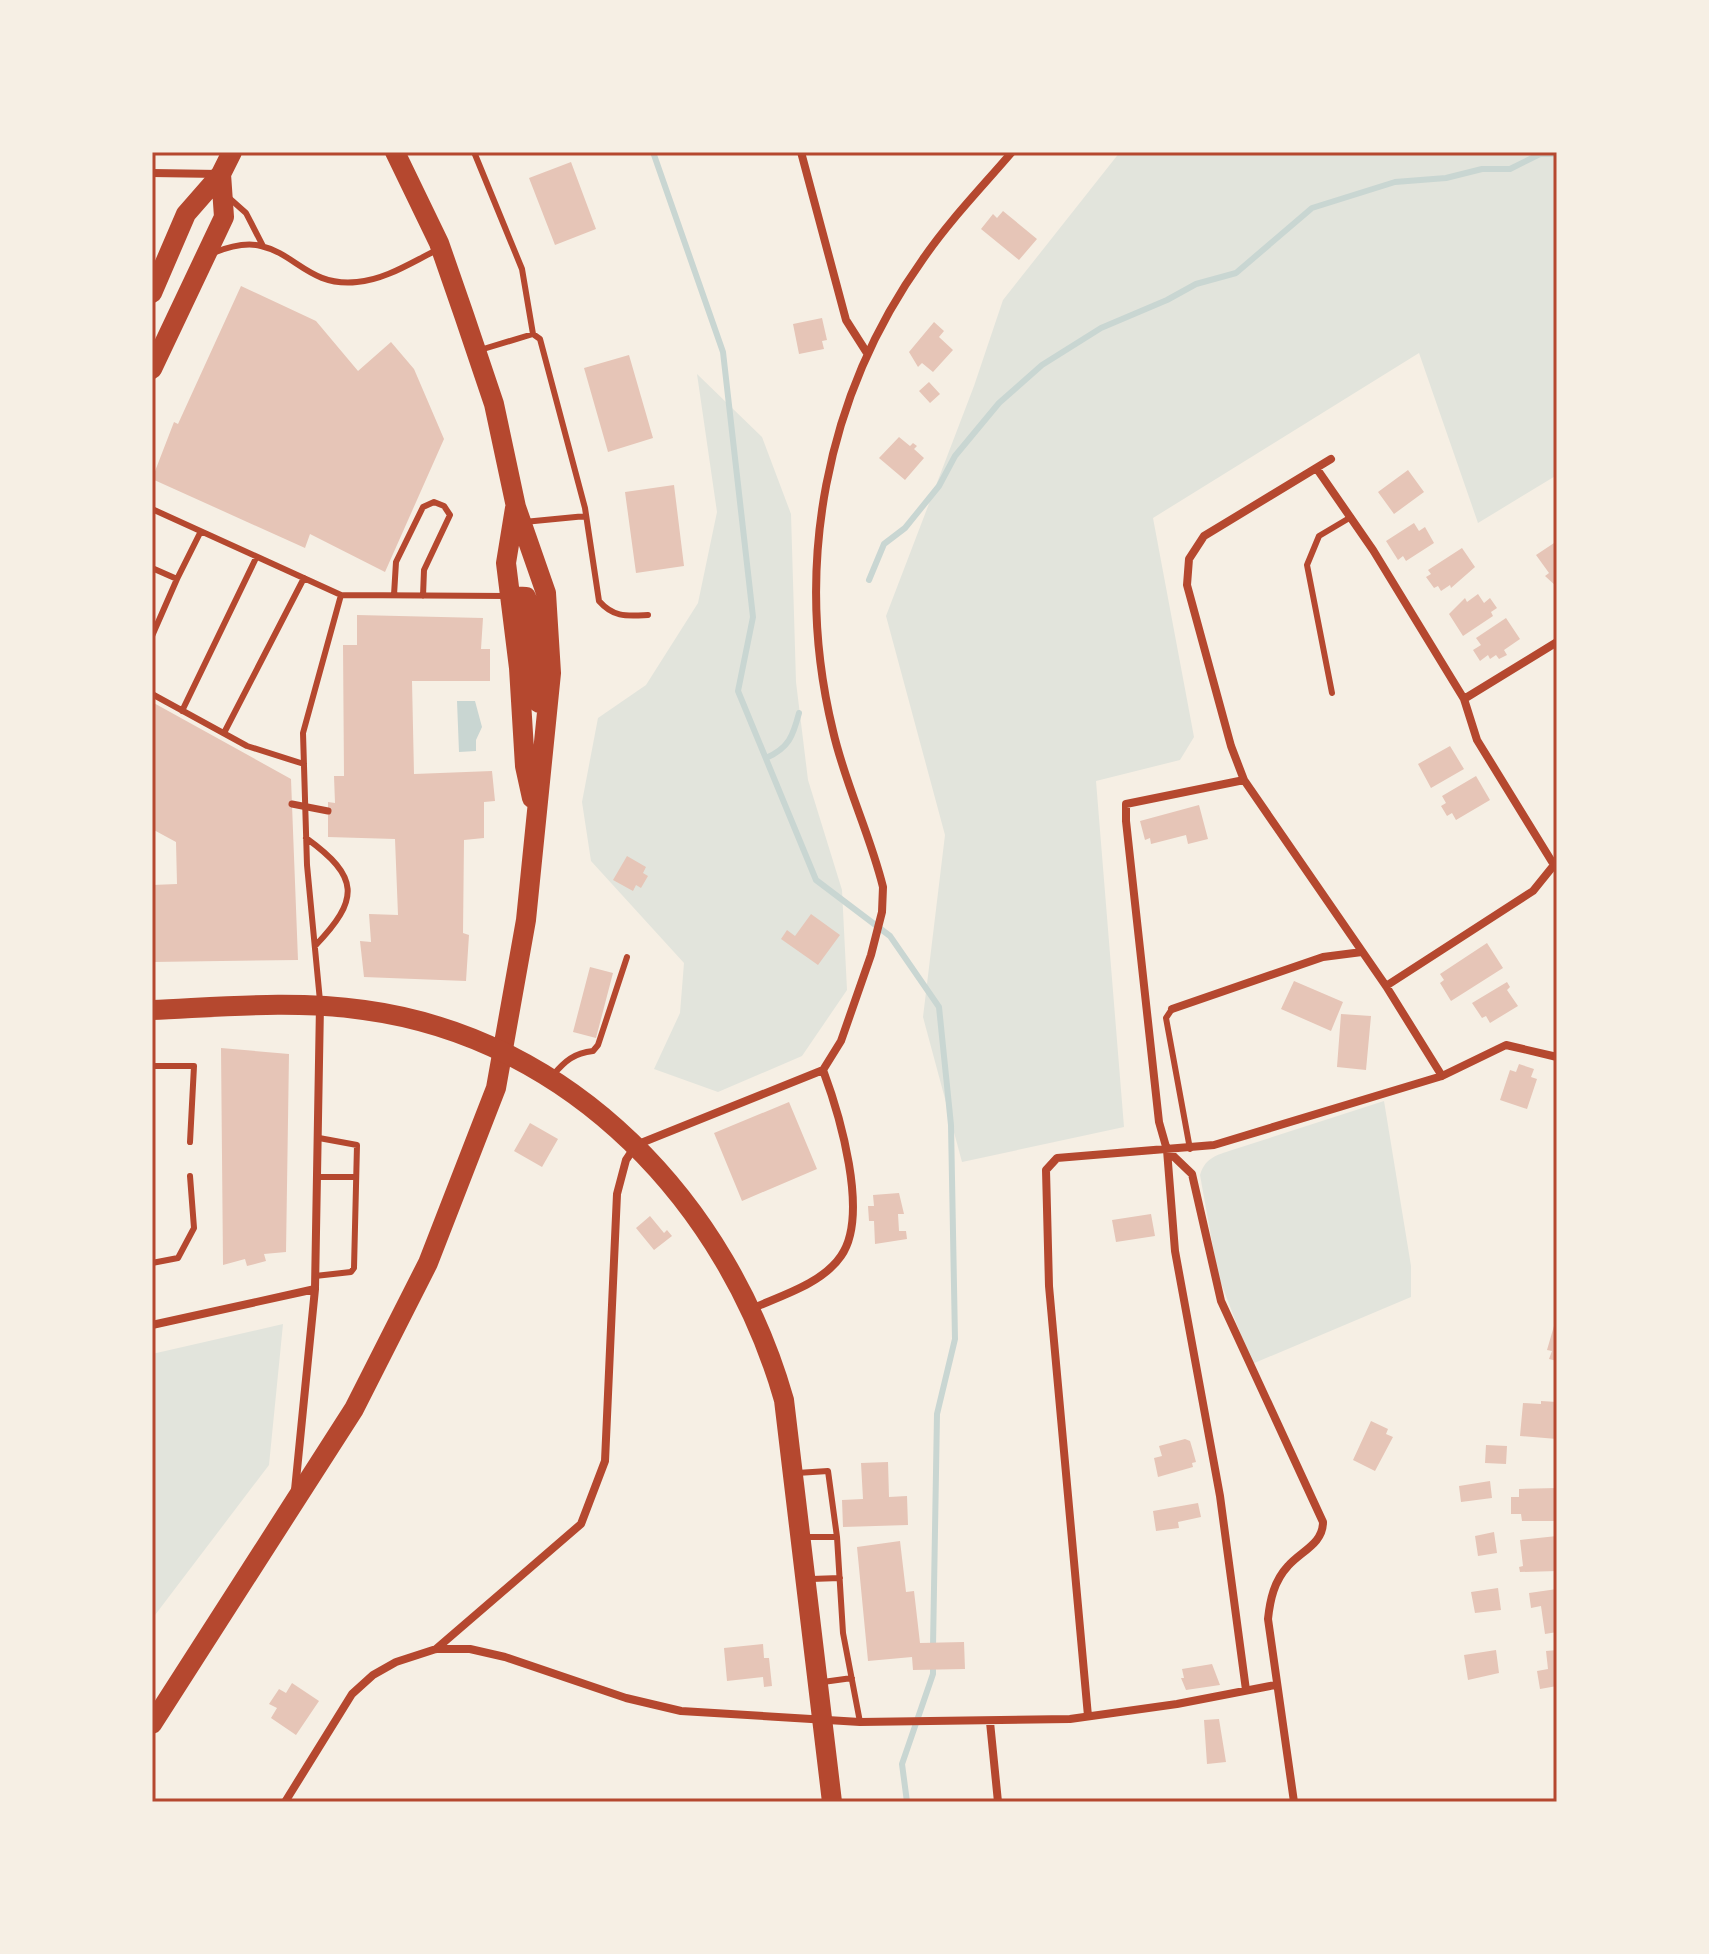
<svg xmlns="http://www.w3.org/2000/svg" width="1709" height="1954" font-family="Commissioner,sans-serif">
  <rect width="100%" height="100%" fill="#f6efe4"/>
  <!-- green -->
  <path fill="#e2e4dc" d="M1120 152H1557V475L1478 523 1419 353 1153 518 1194 737 1180 760 1096 781 1124 1127 962 1162 923 1017 945 835 886 616 974 386 1003 300Z
    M697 374 762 437 791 514 796 682 808 780 842 890 847 990 802 1056 718 1092 654 1069 680 1013 684 963 591 861 582 802 598 718 646 685 698 603 717 512Z
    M1384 1101 1411 1266V1297L1252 1364 1218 1275 1200 1175C1205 1159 1214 1156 1229 1151Z
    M283 1324 269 1465 152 1619V1354Z"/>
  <!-- water -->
  <path fill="#c9d6d2" d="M457 701H475L482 727 476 740V751L459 752Z"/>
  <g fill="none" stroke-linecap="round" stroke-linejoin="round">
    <!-- stream -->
    <path stroke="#c9d6d2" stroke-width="6" d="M653 152 723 352 753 617 738 691 816 880 890 936 939 1007 951 1125 955 1339 937 1414 933 1647
      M869 580 884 544 905 528 939 486 955 456 999 403 1042 365 1101 328 1167 300 1196 284 1236 273 1312 208 1395 182 1446 178 1482 169H1510L1540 154H1557
      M766 758C789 748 793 736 799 713
      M907 1802 902 1764 933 1674V1662"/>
  </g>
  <!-- building -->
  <path fill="#e6c5b7" d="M571 162 596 229 555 245 529 178Z
    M1003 211 1037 239 1019 260 981 229 993 214 997 218Z
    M241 286 316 321 358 371 391 342 414 369 444 439 385 572 310 534 305 548 152 479 174 422 178 424Z
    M822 318 827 340 822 341 824 349 799 354 793 324Z
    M934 322 944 331 939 337 953 350 933 372 922 363 918 367 909 352Z
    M629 355 653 438 608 452 584 368Z
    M929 382 940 394 930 403 919 391Z
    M899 437 910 446 913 443 917 446 914 449 924 458 905 480 879 458Z
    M1408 470 1424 492 1394 514 1378 492Z
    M674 485 684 566 636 573 625 492Z
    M1414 523 1419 531 1425 527 1434 543 1406 561 1403 556 1398 560 1386 541Z
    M1557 541V587L1545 576 1549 573 1536 555Z
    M1462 548 1475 567 1451 588 1450 585 1441 591 1438 586 1434 588 1426 577 1431 574 1428 570Z
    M1478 594 1484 603 1490 598 1497 608 1491 612 1493 616 1463 636 1449 614 1465 598 1467 602Z
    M357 615 483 618 481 649H490V681H412L414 774 492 771 495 801 484 802V838L464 840 463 933 469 935 466 981 364 977 360 941 371 942 369 914 398 915 395 839 328 837V802L335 803 334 776H344L343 645H357Z
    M1506 618 1520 639 1504 650 1507 655 1499 659 1496 655 1490 659 1488 655 1480 661 1473 650 1481 645 1476 638Z
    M152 702 291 779 298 960 152 962V885L177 884 176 842 152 829Z
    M1450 746 1464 769 1431 788 1418 764Z
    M1476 776 1490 800 1456 820 1452 813 1447 816 1441 806 1446 803 1442 796Z
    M1199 805 1208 839 1188 844 1186 835 1151 844 1150 838 1145 840 1140 821Z
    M627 856 646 867 643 873 648 876 641 888 636 885 633 891 613 880Z
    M811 914 840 935 818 965 781 939 787 930 795 936Z
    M1487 943 1503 968 1451 1001 1440 983 1444 980 1440 974Z
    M590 967 613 973 596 1038 573 1032Z
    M1294 981 1343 1002 1331 1031 1281 1009Z
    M1507 982 1510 987 1507 990 1518 1006 1490 1023 1486 1016 1482 1018 1472 1003Z
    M1341 1014 1371 1016 1366 1070 1337 1067Z
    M221 1048 289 1054 286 1252 264 1254 266 1261 247 1266 245 1259 223 1265Z
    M1519 1064 1534 1069 1531 1077 1537 1079 1527 1109 1500 1100 1510 1070 1516 1072Z
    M789 1102 817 1169 742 1201 714 1133Z
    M530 1123 558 1139 542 1167 514 1151Z
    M899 1193 904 1214H898L899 1231H906L907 1239 875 1244 874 1221H869L868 1206H874L873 1195Z
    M1151 1214 1155 1236 1116 1242 1112 1220Z
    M650 1216 664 1233 667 1230 672 1236 654 1250 636 1228Z
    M1556 1319H1557V1361L1549 1359 1552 1351 1547 1350Z
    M1541 1401 1557 1402V1439L1520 1436 1523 1403 1541 1404Z
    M1371 1421 1388 1429 1386 1434 1393 1437 1375 1471 1353 1460Z
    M1185 1439 1190 1441 1193 1451 1196 1462 1192 1463 1193 1467 1158 1477 1154 1458 1162 1456 1159 1446Z
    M1486 1445 1507 1446 1506 1464 1485 1463Z
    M888 1462 889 1497 907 1496 908 1525 843 1527 842 1500 863 1499 861 1463Z
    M1490 1481 1492 1498 1461 1502 1459 1486Z
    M1557 1488V1521H1522L1521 1514H1511V1497H1519V1489Z
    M1198 1503 1201 1517 1178 1522 1179 1528 1156 1531 1153 1511Z
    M1494 1532 1497 1553 1478 1556 1475 1536Z
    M1557 1536V1571L1520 1572 1519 1567 1523 1566 1520 1540Z
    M900 1541 906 1592 914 1591 920 1643 964 1642 965 1669 913 1670 912 1657 868 1661 857 1547Z
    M1498 1588 1501 1610 1475 1613 1471 1592Z
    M1557 1589V1632L1545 1634 1541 1606 1531 1608 1529 1593Z
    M763 1644 764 1658H769L772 1686 764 1687 763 1677 727 1681 724 1648Z
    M1496 1650 1499 1673 1468 1680 1464 1655Z
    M1557 1650V1686L1540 1689 1537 1671 1548 1669 1546 1651Z
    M1212 1664 1220 1685 1186 1690 1181 1678H1184L1182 1669Z
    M292 1683 319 1701 296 1735 271 1718 277 1708 269 1704 279 1689 286 1693Z
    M1219 1719 1226 1762 1207 1764 1204 1720Z"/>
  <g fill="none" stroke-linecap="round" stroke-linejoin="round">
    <!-- service -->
    <path stroke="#b5482f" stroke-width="6" d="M474 152 522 269 533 334
      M228 197 246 213 263 246
      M213 253C228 247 246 242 261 246 296 254 310 287 357 282 385 280 412 262 437 250
      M480 350 533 334 540 339 585 508 599 601C614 618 627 616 648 615
      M152 509 341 595 303 733 307 865 320 1001
      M524 522 586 516
      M152 568 177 579 200 533
      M341 595 507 596
      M394 595 396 562 423 507 434 502 444 506 450 515 424 570 423 596
      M152 636 177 579
      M1332 693 1307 565 1319 536 1351 517
      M152 694 247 746 304 764
      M182 711 256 558
      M224 733 304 578
      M306 838C360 877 360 899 315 946
      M1172 1009 1166 1018 1190 1149
      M152 1066H194L190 1142
      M553 1075C565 1061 574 1053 593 1051L598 1045 627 957
      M318 1177H356
      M152 1263 178 1258 194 1228 190 1176
      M315 1276 351 1272 354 1268 357 1145 319 1138
      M797 1473 828 1471 837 1537H806
      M837 1537 843 1633 860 1722
      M811 1579 840 1578
      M823 1682 852 1678"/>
    <!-- pedestrian -->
    <path stroke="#b5482f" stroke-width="7" d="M292 804 328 811"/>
    <!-- minor -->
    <path stroke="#b5482f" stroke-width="8" d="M801 152 846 320 867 353
      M152 173 219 174
      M1331 459 1204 536 1189 559 1187 585 1231 746 1244 780 1386 986 1442 1076
      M1317 469 1373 550 1464 699 1477 740 1554 865 1533 891 1386 986
      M1464 699 1557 642
      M1244 780 1126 804V821L1159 1122 1167 1150 1175 1251 1220 1496 1246 1690
      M1172 1009 1323 957 1362 952
      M1167 1150 1192 1174 1221 1301 1323 1522C1323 1544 1301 1551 1288 1566 1274 1581 1270 1600 1268 1619L1294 1802
      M751 1309C780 1296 822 1284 841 1256 870 1215 839 1113 823 1070
      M152 1325 315 1289
      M295 1490 315 1289 320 1005
      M436 1649 581 1524 605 1461 617 1194 626 1160 636 1145 823 1070 841 1041 871 955 882 912 883 887C870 834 845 784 833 731 793 567 825 396 923 259 949 221 982 187 1012 152
      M1088 1716 1049 1286 1046 1170 1057 1158 1214 1145 1442 1076 1506 1045 1557 1057
      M990 1722 998 1802
      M285 1802 352 1694 373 1675 396 1662 436 1649H470L505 1657 626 1698 681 1711 860 1722 1070 1719 1177 1704 1275 1685"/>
    <!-- primary -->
    <path stroke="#b5482f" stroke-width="20" d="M152 293 186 214 221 174 232 152
      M152 369 224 217 221 174
      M515 508 506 563 519 668 525 766 532 798
      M510 596 526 597 532 613 539 703
      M152 1724 354 1409 428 1263 496 1088 526 920 551 673 546 593 516 507 494 404 464 315 439 243 395 152"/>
    <!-- trunk -->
    <path stroke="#b5482f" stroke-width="20" d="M152 1010C222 1007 294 1000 364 1010 572 1038 728 1204 784 1400L832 1802"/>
  </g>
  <!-- border -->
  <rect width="1709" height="1954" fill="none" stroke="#f6efe4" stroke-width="308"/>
  <rect x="154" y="154" width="1401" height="1646" fill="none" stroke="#b5482f" stroke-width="3"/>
</svg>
